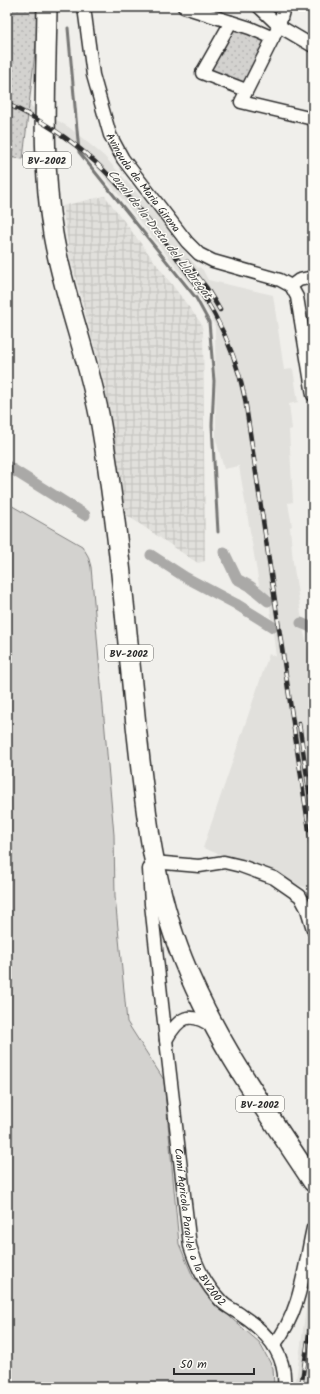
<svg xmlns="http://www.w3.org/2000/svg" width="320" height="1394" font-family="Kalam,sans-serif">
  <defs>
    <pattern id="industrial-grid" width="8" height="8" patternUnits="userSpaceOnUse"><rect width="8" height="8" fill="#e1e0dc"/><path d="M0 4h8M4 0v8" fill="none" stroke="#c1c0bd"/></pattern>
    <pattern id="grass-dots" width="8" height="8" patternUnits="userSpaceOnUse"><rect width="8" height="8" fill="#d3d2cf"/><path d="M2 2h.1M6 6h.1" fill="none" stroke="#b5b4b2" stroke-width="1.8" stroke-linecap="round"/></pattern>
    <pattern id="water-rules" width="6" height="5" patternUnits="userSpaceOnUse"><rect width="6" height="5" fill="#aaa9a7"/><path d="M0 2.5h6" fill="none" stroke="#8b8a88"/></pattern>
  </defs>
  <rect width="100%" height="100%" fill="#f0efeb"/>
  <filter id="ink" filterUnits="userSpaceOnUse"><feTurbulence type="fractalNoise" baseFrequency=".025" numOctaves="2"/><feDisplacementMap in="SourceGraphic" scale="8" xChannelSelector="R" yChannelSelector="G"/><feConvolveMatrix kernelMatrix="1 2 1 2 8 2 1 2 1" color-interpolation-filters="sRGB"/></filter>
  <g filter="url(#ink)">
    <!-- built -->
    <path fill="#e1e0dc" d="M7 94 52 117 70 128 104 156 149 206 198 268 199 267 203 270 208 280 273 295 284 370 293 369 298 402 289 404 292 429 289 430 293 502 288 503 292 526 290 527 293 562 300 607 304 633 313 665V911L309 889 203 848 269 654 276 657 269 599 261 596 239 466 224 469 216 440 215 326 200 297 95 165 82 152 60 136 24 116Z
      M313 1258 312 1379 311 1387H295Z"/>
    <!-- industrial -->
    <path fill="url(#industrial-grid)" d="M105 196 201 323 203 331 205 561 198 563 190 558 122 512 110 413 103 378 70 257 62 206Z"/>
    <!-- grass -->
    <path fill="url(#grass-dots)" stroke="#7f7e7d" d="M7 7H36L37 34 23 159 7 157Z
      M233 25 267 38 244 84 205 71Z"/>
    <!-- garden -->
    <path fill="#d3d2cf" stroke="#7f7e7d" d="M7 503 82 546 88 556 91 567 114 835 115 897 127 1022 164 1080 179 1244 193 1277 232 1319 259 1342 273 1368 274 1387H7Z"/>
    <!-- water -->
    <path fill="url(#water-rules)" stroke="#777775" d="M227 552 234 568 228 570 221 555Z"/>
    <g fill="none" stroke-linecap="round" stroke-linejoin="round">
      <!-- stream -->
      <path stroke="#777775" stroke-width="3" d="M68 28 79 152 196 298 209 322 214 381 212 425 218 532"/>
      <!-- canal -->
      <path stroke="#aaa9a7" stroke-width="11" d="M7 466 85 515
        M224 552 237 579 250 586 268 601
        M151 555 185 577 236 604 273 627
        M301 623 313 628"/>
      <defs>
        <g id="minor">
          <path id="s1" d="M84 7 93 75 110 135 123 159 187 242 199 254 213 261 280 280 291 286 297 297 313 395"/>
          <path d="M184 7 250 28 273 38"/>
          <path d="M259 7 279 26 313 46"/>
          <path d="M284 7 279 26 241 102 313 119"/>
          <path d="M231 22 202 73 246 90"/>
          <path d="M291 286 299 280 313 277"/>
          <path d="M153 862 199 866 224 862 241 866 274 878 300 896 307 909 313 929"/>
          <path id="s2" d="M149 869 151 904 166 1040 190 1246C197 1267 205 1284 221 1301 226 1307 235 1310 241 1315 267 1332 287 1355 284 1387"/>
          <path d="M166 1040C179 1017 189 1010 213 1027"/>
          <path d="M274 1345C301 1312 304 1268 313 1228"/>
        </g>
        <path id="primary" d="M47 7C46 83 41 160 53 234 64 299 90 360 101 425 118 524 126 625 136 725 145 806 152 883 183 960 215 1041 266 1110 313 1182"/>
      </defs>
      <!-- minor casing -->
      <use href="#minor" stroke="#2b2b2b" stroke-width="15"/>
      <!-- primary casing -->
      <use href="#primary" stroke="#2b2b2b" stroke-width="22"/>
      <!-- minor -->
      <use href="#minor" stroke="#fdfcf7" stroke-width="12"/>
      <!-- primary -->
      <use href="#primary" stroke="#fdfcf7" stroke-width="19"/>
      <defs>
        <path id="rail" d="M7 104C79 137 118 180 165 242 204 294 232 333 245 399L313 857
          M187 262 206 287 220 310
          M299 723 313 818
          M301 1387 313 1307"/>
      </defs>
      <!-- rail casing -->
      <use href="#rail" stroke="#2b2b2b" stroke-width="4.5"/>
      <!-- rail -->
      <use href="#rail" stroke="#fdfcf7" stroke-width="3" stroke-dasharray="9" stroke-linecap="butt"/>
    </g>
  </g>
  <g text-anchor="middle" stroke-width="3" stroke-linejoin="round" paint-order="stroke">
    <!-- shield labels -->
    <g fill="#fdfcf7" stroke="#6a6a68" stroke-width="1">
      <rect x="23" y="152" width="48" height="16" rx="3"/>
      <rect x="105" y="645" width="48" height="16" rx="3"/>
      <rect x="236" y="1096" width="48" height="16" rx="3"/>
    </g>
    <g font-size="10" font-weight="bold" fill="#2b2b2b">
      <text x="47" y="164">BV-2002</text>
      <text x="129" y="657">BV-2002</text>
      <text x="260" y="1108">BV-2002</text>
    </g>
    <!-- street labels -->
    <g font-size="11" fill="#2b2b2b" stroke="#fdfcf7">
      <text dy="4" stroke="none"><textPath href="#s1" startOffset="189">Avinguda de Maria Girona</textPath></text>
      <text dy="4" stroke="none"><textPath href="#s2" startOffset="364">Camí Agricola Paral·lel a la BV2002</textPath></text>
    </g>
    <!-- water labels -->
    <g font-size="12" font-style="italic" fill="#575756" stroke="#fdfcf7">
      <text transform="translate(160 234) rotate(52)" y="4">Canal de la Dreta del Llobregat</text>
    </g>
  </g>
  <!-- margin -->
  <rect width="320" height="1394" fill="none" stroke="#fdfcf7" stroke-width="24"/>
  <rect x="12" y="12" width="296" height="1370" fill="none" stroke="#2b2b2b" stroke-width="1.5" filter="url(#ink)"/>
  <!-- scale -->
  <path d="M174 1368v6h80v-6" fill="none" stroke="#2b2b2b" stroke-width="2"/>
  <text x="180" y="1368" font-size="12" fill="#2b2b2b" stroke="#fdfcf7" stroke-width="3" paint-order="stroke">50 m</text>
</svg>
